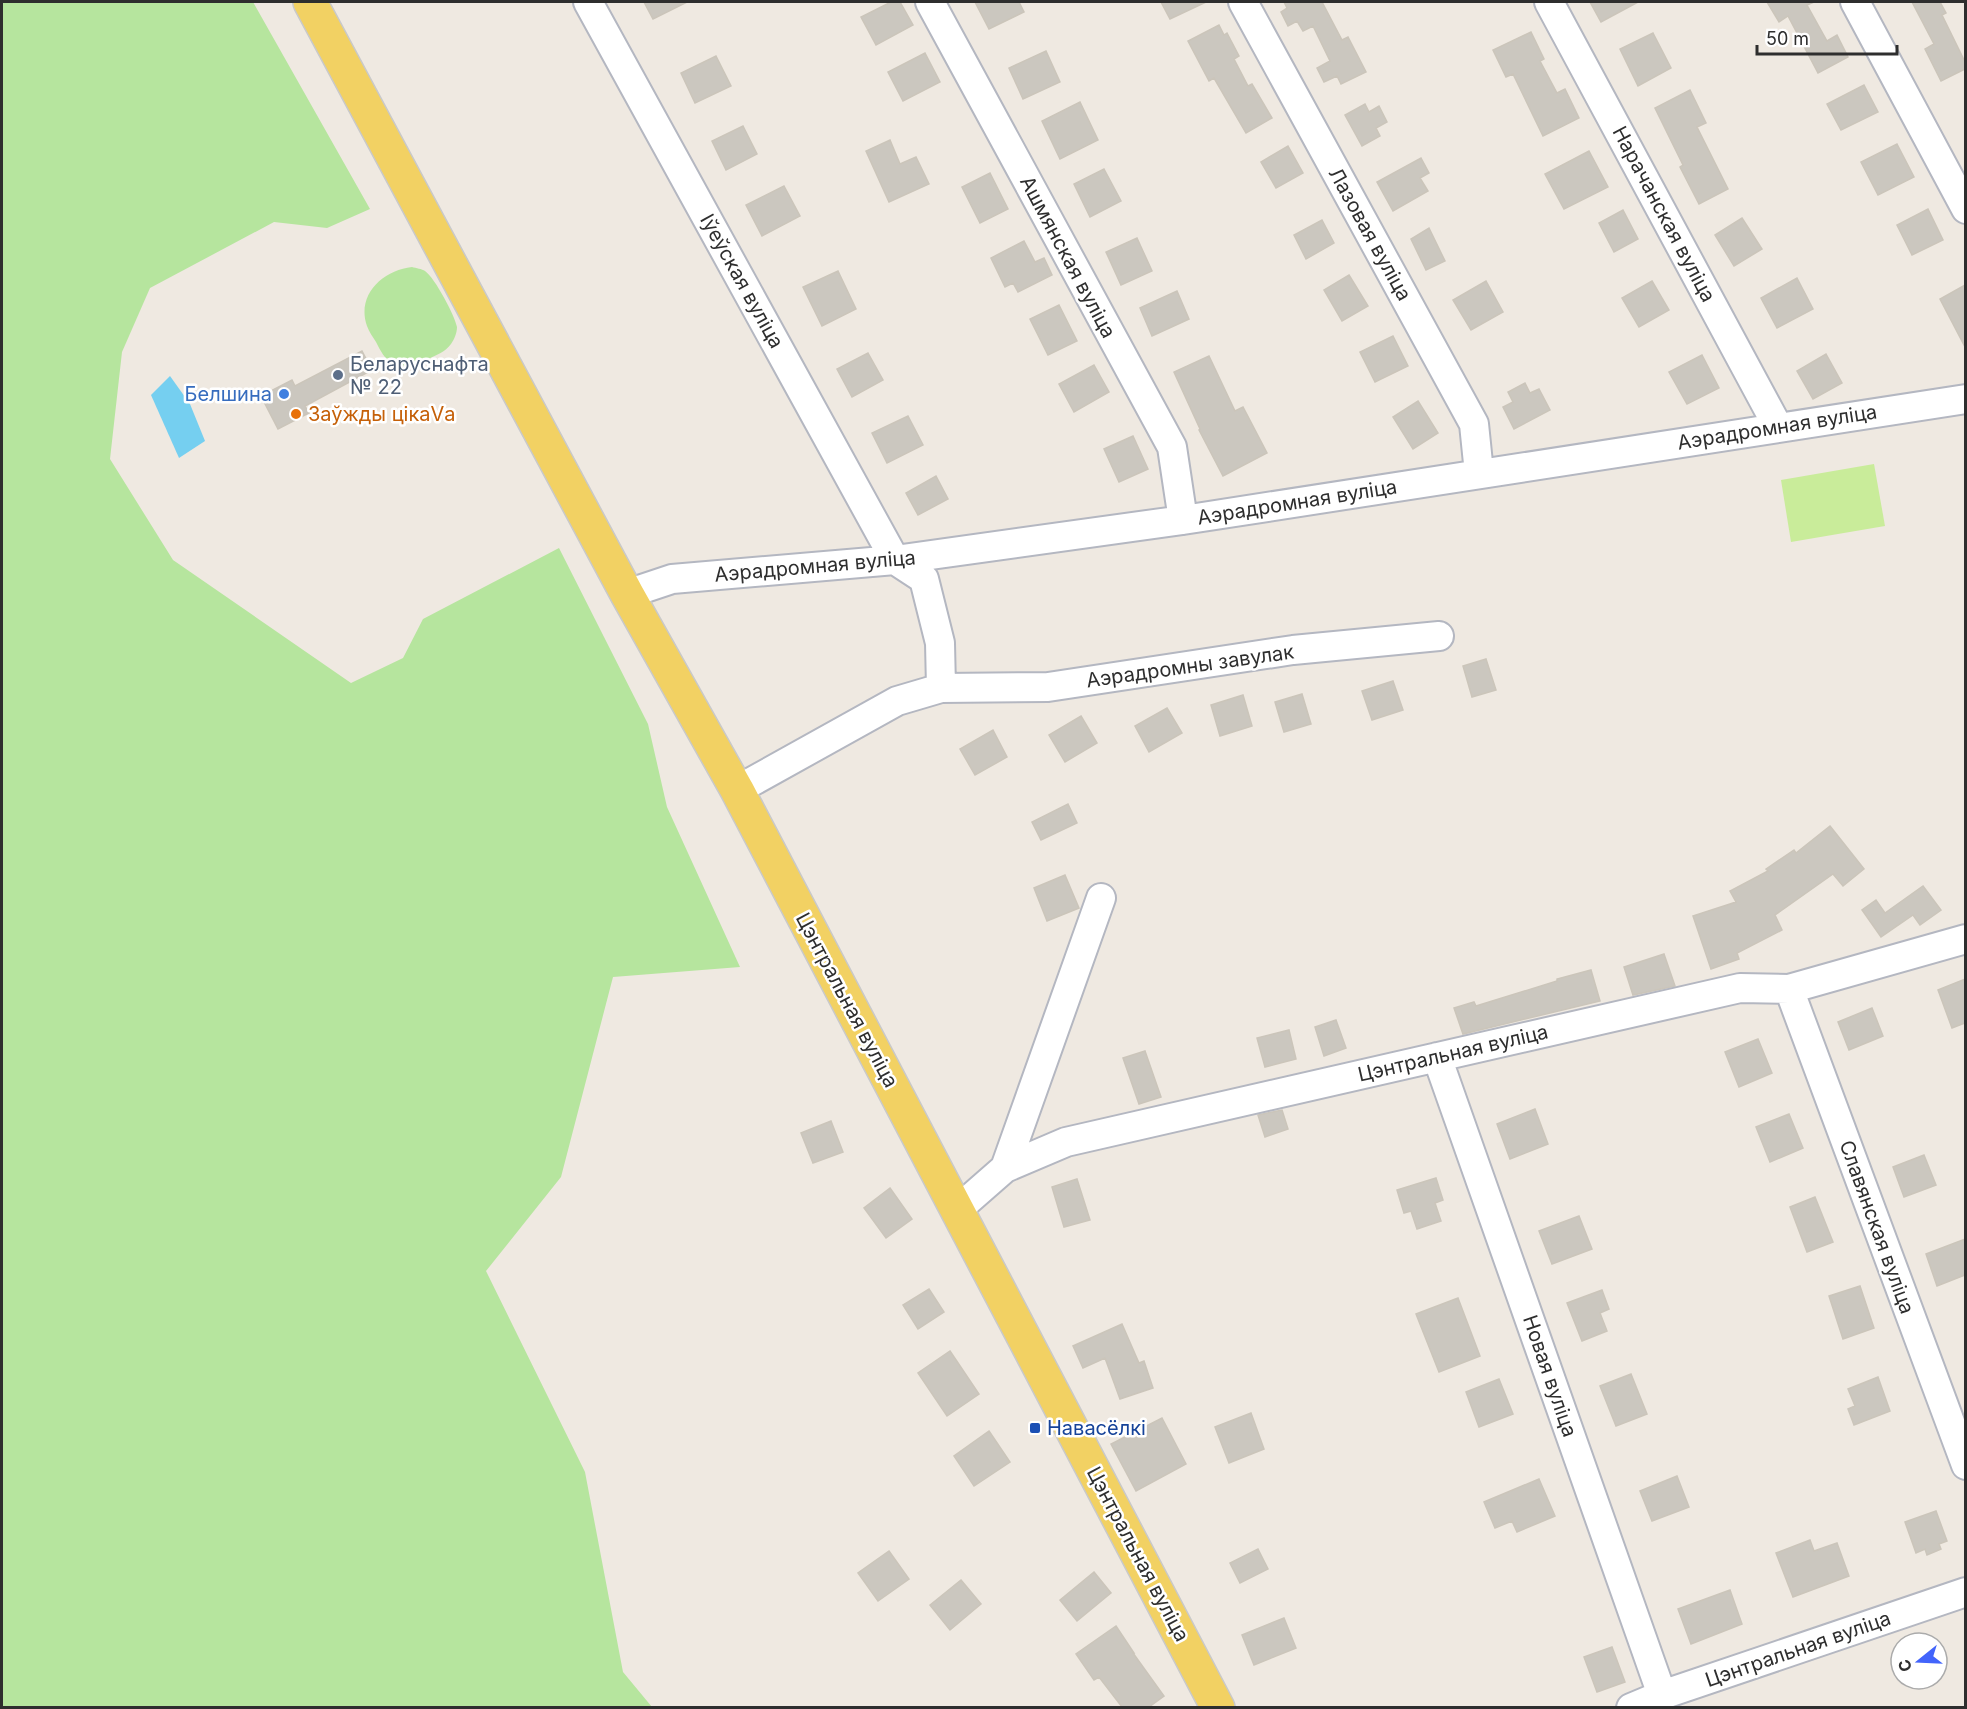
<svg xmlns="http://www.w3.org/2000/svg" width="1967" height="1709" font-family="Inter,sans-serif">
  <rect width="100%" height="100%" fill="#efe9e1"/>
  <!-- green -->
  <path fill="#b6e59e" d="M2 2H253L370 209 327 228 274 222 150 288 122 352 110 459 173 560 351 683 403 658 423 619 559 548 648 724 667 807 740 967 613 977 561 1177 486 1271 585 1472 623 1672 652 1707H2Z
    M412 267C416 268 422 269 425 271 435 278 455 316 457 327 457 333 454 340 451 344 445 352 437 355 428 359 417 364 406 368 393 363 385 360 380 350 376 342 373 337 369 332 367 326 356 295 383 270 412 267Z"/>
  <!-- pitch -->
  <path fill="#c9ec9a" d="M1874 464 1885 526 1791 542 1781 480Z"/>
  <!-- water -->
  <path fill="#75cff0" d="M170 376 190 404 205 441 179 458 151 395Z"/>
  <!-- building -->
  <path fill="#cbc7bf" stroke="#cbc5ba" stroke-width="1.5" d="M644 2H687L653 19Z
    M891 2H900L913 25 876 45 861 17Z
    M975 2H1019L1024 12 989 29Z
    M1161 2H1206L1170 19Z
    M1284 2H1322L1342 40 1348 37 1366 72 1341 84 1337 76 1324 82 1317 68 1330 61 1313 26 1303 31 1297 21 1288 26 1281 12 1287 8Z
    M1590 2H1638L1601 22Z
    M1767 2H1814L1807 5 1827 41 1837 35 1848 57 1818 73 1788 16 1779 22Z
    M1912 2H1940L1946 13 1942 15 1965 62V69L1941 81 1925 49 1934 44Z
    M1219 25 1224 35 1227 33 1239 56 1234 59 1248 86 1252 84 1272 118 1246 133 1214 78 1209 81 1188 41Z
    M1531 32 1544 59 1540 61 1557 93 1565 89 1579 118 1543 136 1513 74 1506 77 1493 50Z
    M1653 33 1671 68 1638 86 1620 49Z
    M1046 51 1060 82 1023 99 1009 68Z
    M925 53 940 82 903 101 888 72Z
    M716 56 731 86 695 103 681 73Z
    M1864 85 1878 112 1841 130 1827 104Z
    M1690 90 1706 123 1697 127 1728 189 1699 204 1680 167 1683 165 1655 108Z
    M1080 102 1098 140 1060 159 1042 121Z
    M1365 104 1369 112 1379 106 1387 122 1376 128 1380 136 1362 146 1345 115Z
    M743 126 757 154 726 170 712 141Z
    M890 140 900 164 916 157 929 184 889 202 866 151Z
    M1897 144 1914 177 1878 195 1861 162Z
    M1288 146 1303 173 1276 188 1261 162Z
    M1589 151 1608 187 1564 209 1545 174Z
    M1421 158 1429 173 1420 178 1428 191 1393 211 1377 182Z
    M1104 169 1121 201 1090 217 1074 184Z
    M990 173 1008 209 980 223 962 187Z
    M784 186 800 216 762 236 746 205Z
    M1928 209 1943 240 1912 255 1897 225Z
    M1623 210 1638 239 1614 252 1599 223Z
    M1742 218 1762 249 1734 266 1715 235Z
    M1322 220 1334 243 1306 259 1294 235Z
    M1429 228 1445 261 1426 270 1411 239Z
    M1137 238 1152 271 1121 285 1106 252Z
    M1024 241 1035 262 1044 258 1052 275 1018 292 1013 283 1005 287 991 258Z
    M838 271 856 309 822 326 803 287Z
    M1349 275 1368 306 1342 321 1324 290Z
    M1797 278 1813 309 1777 328 1761 298Z
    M1486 281 1503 312 1471 330 1453 300Z
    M1652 281 1669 310 1639 327 1622 298Z
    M1965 285V347L1940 299Z
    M1177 291 1189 319 1152 336 1140 308Z
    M1059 305 1077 341 1048 355 1030 319Z
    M1393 336 1408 366 1375 382 1360 352Z
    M362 351 372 370 305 406 309 413 278 429 261 396 292 380 295 386Z
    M868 353 883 380 852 397 837 369Z
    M1826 354 1842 383 1813 399 1797 371Z
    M1702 355 1719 388 1687 404 1669 372Z
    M1209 356 1235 411 1243 407 1267 453 1223 476 1199 430 1200 429 1174 372Z
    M1094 365 1109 392 1074 412 1059 384Z
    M1525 383 1530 393 1539 389 1550 410 1514 429 1503 407 1513 402 1508 392Z
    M1418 401 1438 433 1413 449 1393 417Z
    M908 416 923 445 887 463 872 433Z
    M1133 436 1148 469 1119 482 1104 449Z
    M936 476 948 499 918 515 906 493Z
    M1486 659 1496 690 1472 697 1463 666Z
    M1393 681 1403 710 1372 720 1362 691Z
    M1302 694 1311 724 1284 732 1275 702Z
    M1243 695 1252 726 1220 736 1211 705Z
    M1167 708 1182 733 1149 752 1135 726Z
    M1081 716 1097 743 1065 762 1049 735Z
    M993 730 1007 757 975 775 960 749Z
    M1068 804 1077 823 1041 840 1032 822Z
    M1830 826 1864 869 1843 886 1833 874 1775 915 1782 930 1737 953 1739 959 1711 969 1693 916 1736 902 1730 891 1768 871 1766 869 1794 850 1796 853Z
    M1065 875 1079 908 1047 921 1034 888Z
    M1923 886 1941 910 1920 925 1913 915 1881 937 1862 910 1876 900 1885 913Z
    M1664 954 1675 986 1633 995 1624 967Z
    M1591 970 1600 1001 1463 1034 1454 1008 1474 1002 1476 1006 1557 981V979Z
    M1965 979V1023L1952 1028 1938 990Z
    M1872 1008 1883 1036 1849 1050 1838 1022Z
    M1336 1020 1346 1048 1324 1056 1315 1027Z
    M1289 1030 1296 1059 1265 1067 1257 1038Z
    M1758 1039 1772 1073 1739 1087 1725 1052Z
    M1145 1051 1161 1097 1139 1104 1123 1058Z
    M1535 1109 1548 1144 1510 1159 1497 1124Z
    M1282 1110 1288 1129 1265 1137 1258 1115Z
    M1789 1114 1803 1148 1770 1162 1756 1127Z
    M831 1121 843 1152 813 1163 801 1133Z
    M1924 1155 1936 1185 1904 1197 1893 1167Z
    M1436 1178 1443 1200 1435 1203 1441 1221 1417 1229 1411 1211 1404 1213 1397 1190Z
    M1077 1179 1090 1220 1064 1227 1052 1187Z
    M890 1188 912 1219 886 1238 864 1208Z
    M1815 1197 1833 1242 1807 1252 1790 1207Z
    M1579 1216 1592 1249 1552 1264 1539 1231Z
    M1965 1239V1275L1937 1286 1926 1254Z
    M1860 1286 1874 1328 1843 1339 1829 1296Z
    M929 1289 944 1312 918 1329 903 1305Z
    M1602 1290 1609 1309 1600 1313 1607 1331 1582 1341 1567 1303Z
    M1458 1298 1480 1356 1439 1372 1416 1314Z
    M1122 1324 1139 1363 1144 1361 1153 1388 1120 1399 1105 1358 1083 1368 1073 1346Z
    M950 1351 979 1394 947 1416 918 1373Z
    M1631 1374 1647 1414 1616 1426 1600 1386Z
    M1878 1377 1890 1411 1854 1425 1848 1409 1855 1406 1848 1389Z
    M1499 1379 1513 1414 1479 1427 1466 1392Z
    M1251 1413 1264 1449 1229 1463 1215 1427Z
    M1162 1418 1186 1464 1136 1491 1111 1444Z
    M989 1431 1010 1462 974 1486 954 1456Z
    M1677 1476 1689 1507 1652 1521 1640 1491Z
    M1539 1479 1555 1516 1517 1532 1512 1521 1495 1528 1484 1502Z
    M1936 1511 1947 1541 1939 1544 1941 1549 1927 1555 1925 1549 1916 1553 1905 1522Z
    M1810 1540 1814 1551 1837 1543 1849 1576 1793 1597 1776 1553Z
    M1258 1549 1268 1569 1240 1583 1230 1563Z
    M889 1551 909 1579 878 1601 858 1573Z
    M1094 1572 1111 1593 1077 1621 1060 1600Z
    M961 1580 981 1604 950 1630 930 1605Z
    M1730 1590 1742 1624 1691 1644 1678 1609Z
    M1284 1618 1296 1648 1254 1665 1242 1635Z
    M1116 1626 1134 1653H1133L1164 1696 1149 1707H1122L1099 1677 1094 1680 1076 1654Z
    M1612 1647 1625 1682 1597 1692 1584 1657Z"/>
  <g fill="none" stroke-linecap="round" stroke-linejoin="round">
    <defs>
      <path id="minor" d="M588 2 895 560 924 579 940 643 941 688
        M930 2 1172 447 1183 520
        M1243 2 1474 424 1479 473
        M1549 2 1778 427
        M1855 2 1966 209
        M627 594 672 579 895 560 1183 520 1966 399
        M737 790 897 701 941 688 1048 687 1293 650 1439 636
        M1789 989 1966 1465
        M1437 1057 1662 1695
        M1005 1168 1101 898
        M957 1210 1005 1168 1066 1142 1740 988 1789 989 1966 939
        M1631 1708 1662 1695 1966 1592"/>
      <path id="major" d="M310 2 627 594 737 790 1218 1708"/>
    </defs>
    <!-- minor casing -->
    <use href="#minor" stroke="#b4b7c1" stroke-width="32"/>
    <!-- major casing -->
    <use href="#major" stroke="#c9c9c9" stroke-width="36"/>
    <!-- minor -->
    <use href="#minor" stroke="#fff" stroke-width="28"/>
    <!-- major -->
    <use href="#major" stroke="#f2d163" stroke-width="33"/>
  </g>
  <!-- markers -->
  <circle fill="#5c6f8a" stroke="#fff" stroke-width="2" cx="338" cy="375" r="6"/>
  <circle fill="#3f7fe0" stroke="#fff" stroke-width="2" cx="284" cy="394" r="6"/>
  <circle fill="#e8710a" stroke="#fff" stroke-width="2" cx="296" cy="414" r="6"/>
  <rect fill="#1a4fb4" stroke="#fff" stroke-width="2" x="1029" y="1422" width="12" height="12" rx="3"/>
  <g text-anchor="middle" stroke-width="5" stroke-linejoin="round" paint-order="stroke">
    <!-- street labels -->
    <g font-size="20" fill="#2e2e2e" stroke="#fff">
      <text transform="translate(1664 214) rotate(62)" y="7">Нарачанская вуліца</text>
      <text transform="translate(1370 234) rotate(61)" y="7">Лазовая вуліца</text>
      <text transform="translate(1068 257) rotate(62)" y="7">Ашмянская вуліца</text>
      <text transform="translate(742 281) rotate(61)" y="7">Іўеўская вуліца</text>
      <text transform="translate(1777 427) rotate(-9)" y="7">Аэрадромная вуліца</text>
      <text transform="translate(1297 502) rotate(-9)" y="7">Аэрадромная вуліца</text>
      <text transform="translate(815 566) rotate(-5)" y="7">Аэрадромная вуліца</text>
      <text transform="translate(1190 666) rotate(-8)" y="7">Аэрадромны завулак</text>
      <text transform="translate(847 1000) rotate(62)" y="7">Цэнтральная вуліца</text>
      <text transform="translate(1453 1053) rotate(-13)" y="7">Цэнтральная вуліца</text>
      <text transform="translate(1877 1227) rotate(70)" y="7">Славянская вуліца</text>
      <text transform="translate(1550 1376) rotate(71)" y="7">Новая вуліца</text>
      <text transform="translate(1138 1554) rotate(62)" y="7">Цэнтральная вуліца</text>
      <text transform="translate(1798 1649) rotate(-19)" y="7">Цэнтральная вуліца</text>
    </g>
    <!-- service labels -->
    <g font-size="20" fill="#4e5e75" stroke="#fff" text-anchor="start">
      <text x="350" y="371">Беларуснафта<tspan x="350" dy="23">№ 22</tspan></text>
    </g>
    <!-- shop labels -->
    <g font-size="20" fill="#366cbe" stroke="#fff" text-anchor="end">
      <text x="272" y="401">Белшина</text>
    </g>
    <!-- food labels -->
    <g font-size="20" fill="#c56008" stroke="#fff" text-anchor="start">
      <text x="308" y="421">Заўжды цікаVа</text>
    </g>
    <!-- transit labels -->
    <g font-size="20" fill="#164399" stroke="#fff" text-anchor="start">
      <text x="1047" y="1435">Навасёлкі</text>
    </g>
  </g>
  <!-- border -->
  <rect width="1967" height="1709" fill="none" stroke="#2e2e2e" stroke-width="6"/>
  <!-- north arrow -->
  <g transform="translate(1919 1661) rotate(252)"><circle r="28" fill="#ffffff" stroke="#ababab" stroke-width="1.5"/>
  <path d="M0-4.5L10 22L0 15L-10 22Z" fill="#4264fb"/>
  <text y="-9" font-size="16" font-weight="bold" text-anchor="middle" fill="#2e2e2e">С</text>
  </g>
  <!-- scale -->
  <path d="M1757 45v9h140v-9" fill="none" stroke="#2e2e2e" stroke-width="3"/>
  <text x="1766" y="45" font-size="18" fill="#2e2e2e" stroke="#ffffff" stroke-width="4.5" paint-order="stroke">50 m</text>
</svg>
